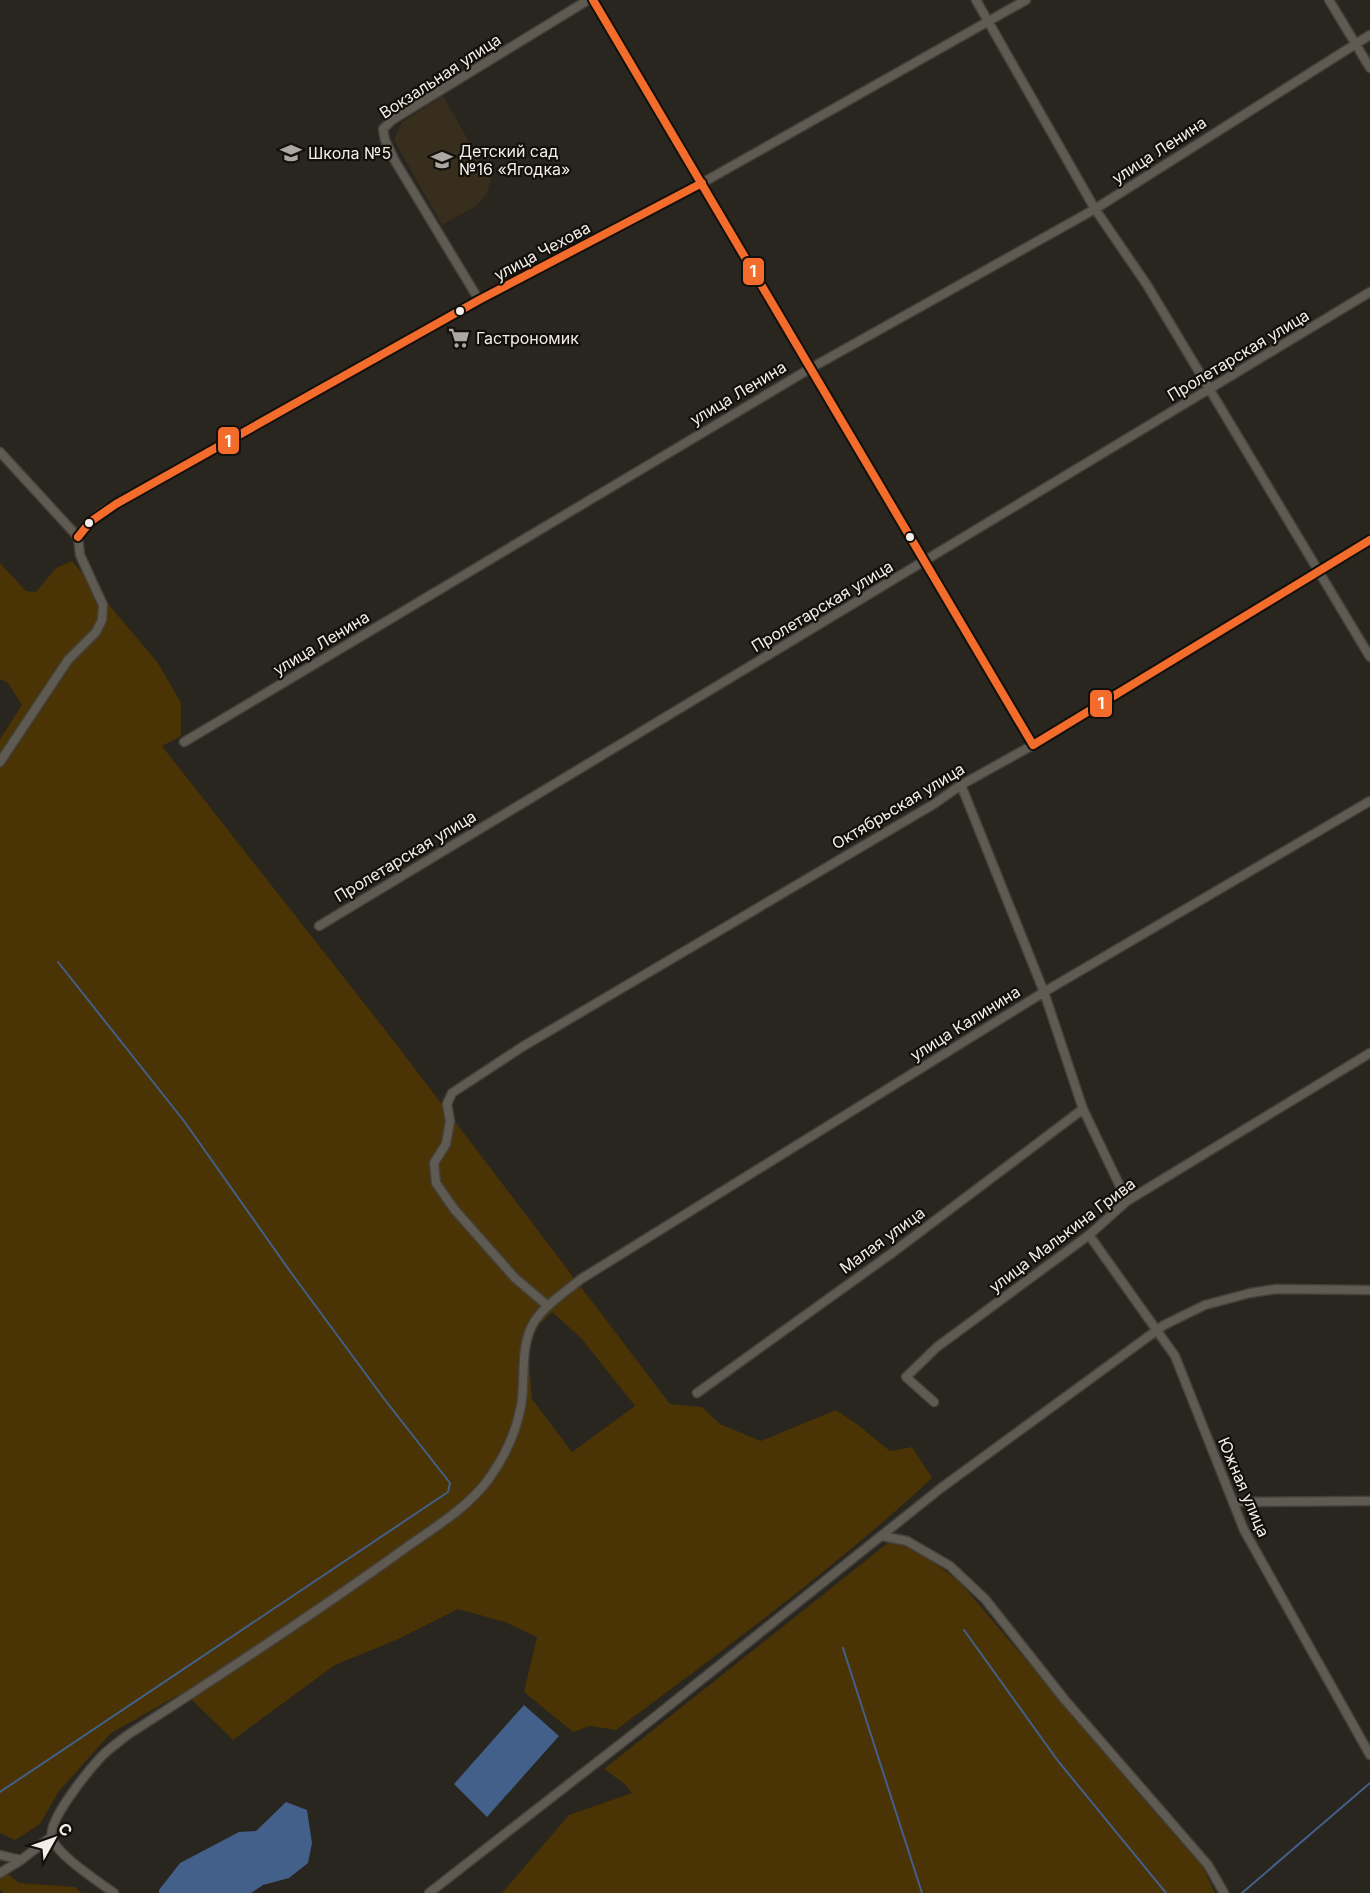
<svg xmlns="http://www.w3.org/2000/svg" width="1370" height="1893" font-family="Inter,sans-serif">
  <rect width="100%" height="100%" fill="#29251f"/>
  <!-- built -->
  <path fill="#372e1e" d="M443 96 491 180 486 195 476 206 442 225 394 140 402 122Z"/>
  <!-- green -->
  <path fill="#4a3304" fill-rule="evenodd" d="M72 561 158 663 181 703V736L162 746 393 1040 670 1404 702 1407 720 1424 761 1441 836 1410 858 1425 890 1451 912 1447 932 1478C834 1569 723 1650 616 1730L590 1726 573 1732 524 1692 537 1637 505 1622 458 1609 396 1640 335 1665 233 1740 184 1692 111 1733 59 1791 40 1824 15 1840 0 1833V739L22 705 8 683 0 679V563L26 591 36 592 56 568ZM552 1312 581 1338 635 1406 572 1452 532 1399 528 1351 537 1327Z
    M889 1542 917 1550 960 1582 1145 1801 1203 1867 1215 1893H502L569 1815 632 1793 626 1785 604 1769Z
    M0 1868 19 1883 75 1887 82 1893H3L0 1889Z"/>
  <!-- water -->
  <path fill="#42608a" d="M524 1705 559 1736 487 1817 454 1784Z
    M286 1802 307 1810 312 1843 308 1863 289 1878 263 1885 251 1893H159V1890L180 1863 239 1832 256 1831Z"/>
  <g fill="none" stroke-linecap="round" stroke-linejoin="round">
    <!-- stream -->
    <path stroke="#42608a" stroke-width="2" d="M964 1630 1058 1761 1166 1893
      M843 1648 922 1893
      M0 1792 448 1492 450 1483 385 1400 292 1274 184 1121 58 962
      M1242 1893 1370 1783"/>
    <defs>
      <path id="minor" d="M593 0 1033 745
        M976 0 1095 209 1147 285 1370 657
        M1329 0 1370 68
        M479 300 395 161 385 140 383 129 392 120 588 0
        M0 452 78 537 80 555 103 605 102 620 96 632 68 660 0 762
        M78 537C90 514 121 502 143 489L479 300 702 183 1026 0
        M184 742 811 368 1095 209 1370 35
        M961 785 1044 992 1083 1109 1127 1201
        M319 926 1370 292
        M1089 1235 1175 1356 1244 1530 1370 1755
        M548 1306 515 1278 454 1209 436 1183 434 1163 446 1144 450 1121 447 1104 452 1093 522 1047 934 804 961 785 1033 745 1370 540
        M697 1393 892 1253 1083 1109
        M934 1402 906 1377 937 1347 1089 1235 1127 1201 1370 1053
        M1233 1502 1370 1501
        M882 1536 907 1541 950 1566 985 1599 1065 1700 1208 1865 1224 1893
        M0 1855 21 1860 51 1837
        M0 1873 21 1860
        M114 1893C99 1882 57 1855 52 1838 46 1822 89 1770 101 1757 108 1749 118 1743 126 1736 216 1678 306 1619 393 1557 425 1533 464 1512 488 1480 504 1458 516 1433 521 1406 526 1379 519 1347 534 1322 545 1305 565 1292 581 1279L1044 992 1370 801
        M429 1893 646 1724 941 1488 1164 1325 1205 1305 1250 1293 1276 1289 1370 1290"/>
    </defs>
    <!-- minor casing -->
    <use href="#minor" stroke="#44413c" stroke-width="11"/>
    <!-- minor -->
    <use href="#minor" stroke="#5f5b53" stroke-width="8"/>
    <defs>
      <path id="bus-1" d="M593 0 1033 745 1370 540
        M78 537 90 522 116 504 479 300 702 183"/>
    </defs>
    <!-- bus-1 casing -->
    <use href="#bus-1" stroke="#130f0b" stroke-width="12"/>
    <!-- bus-1 -->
    <use href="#bus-1" stroke="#f36c2b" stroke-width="8"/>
  </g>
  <!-- icons -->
  <defs>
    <symbol id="school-bare" viewBox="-9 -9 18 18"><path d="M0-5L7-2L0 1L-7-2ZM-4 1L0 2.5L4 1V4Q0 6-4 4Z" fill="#aca7a0" stroke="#130f0b" stroke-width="2.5" paint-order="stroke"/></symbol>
    <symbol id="supermarket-bare" viewBox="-9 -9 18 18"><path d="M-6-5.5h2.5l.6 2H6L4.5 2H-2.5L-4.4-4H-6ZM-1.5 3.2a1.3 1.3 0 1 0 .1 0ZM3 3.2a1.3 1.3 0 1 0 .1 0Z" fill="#aca7a0" stroke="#130f0b" stroke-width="2.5" paint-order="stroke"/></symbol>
  </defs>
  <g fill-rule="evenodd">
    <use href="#school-bare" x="276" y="138" width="30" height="30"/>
    <use href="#school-bare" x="427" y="145" width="30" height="30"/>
    <use href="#supermarket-bare" x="444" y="323" width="30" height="30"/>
  </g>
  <!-- markers -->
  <g fill="#f2ede6" stroke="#130f0b" stroke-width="2">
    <circle cx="460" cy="311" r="5"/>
    <circle cx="89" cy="523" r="5"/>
    <circle cx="910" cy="537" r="5"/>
  </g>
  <g text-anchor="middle" stroke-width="4.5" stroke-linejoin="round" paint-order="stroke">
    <!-- street labels -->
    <g font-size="16" fill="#f2ede6" stroke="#130f0b">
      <text transform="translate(440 76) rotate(-33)" y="6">Вокзальная улица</text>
      <text transform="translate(1159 150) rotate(-33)" y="6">улица Ленина</text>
      <text transform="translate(542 251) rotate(-28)" y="6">улица Чехова</text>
      <text transform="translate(1238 355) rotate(-31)" y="6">Пролетарская улица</text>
      <text transform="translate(738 393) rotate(-31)" y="6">улица Ленина</text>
      <text transform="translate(822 606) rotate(-31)" y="6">Пролетарская улица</text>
      <text transform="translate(321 643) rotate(-31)" y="6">улица Ленина</text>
      <text transform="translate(898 806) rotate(-31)" y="6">Октябрьская улица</text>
      <text transform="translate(405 856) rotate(-31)" y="6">Пролетарская улица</text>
      <text transform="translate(965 1023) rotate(-32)" y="6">улица Калинина</text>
      <text transform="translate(1062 1235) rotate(-37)" y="6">улица Малькина Грива</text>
      <text transform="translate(882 1240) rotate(-36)" y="6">Малая улица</text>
      <text transform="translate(1244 1487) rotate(67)" y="6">Южная улица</text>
    </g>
    <!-- poi labels -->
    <g font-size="16" fill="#f2ede6" stroke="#130f0b" text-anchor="start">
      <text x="459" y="157">Детский сад<tspan x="459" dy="18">№16 «Ягодка»</tspan></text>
      <text x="308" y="159">Школа №5</text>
      <text x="476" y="344">Гастрономик</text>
    </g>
  </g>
  <g stroke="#130f0b" stroke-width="2">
    <rect x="742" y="257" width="23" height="29" rx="6" fill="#f36c2b"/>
    <rect x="217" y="426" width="23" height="29" rx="6" fill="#f36c2b"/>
    <rect x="1089" y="689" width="24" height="29" rx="6" fill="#f36c2b"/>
  </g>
  <g font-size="16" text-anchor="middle" font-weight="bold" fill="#fff">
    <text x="753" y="277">1</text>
    <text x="228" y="447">1</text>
    <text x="1101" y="709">1</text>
  </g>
  <!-- north arrow -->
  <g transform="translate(54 1839) rotate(50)" stroke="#130f0b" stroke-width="4.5" paint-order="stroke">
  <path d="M0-4.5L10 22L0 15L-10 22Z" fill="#f2ede6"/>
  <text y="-9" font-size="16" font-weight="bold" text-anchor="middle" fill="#f2ede6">С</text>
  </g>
</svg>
